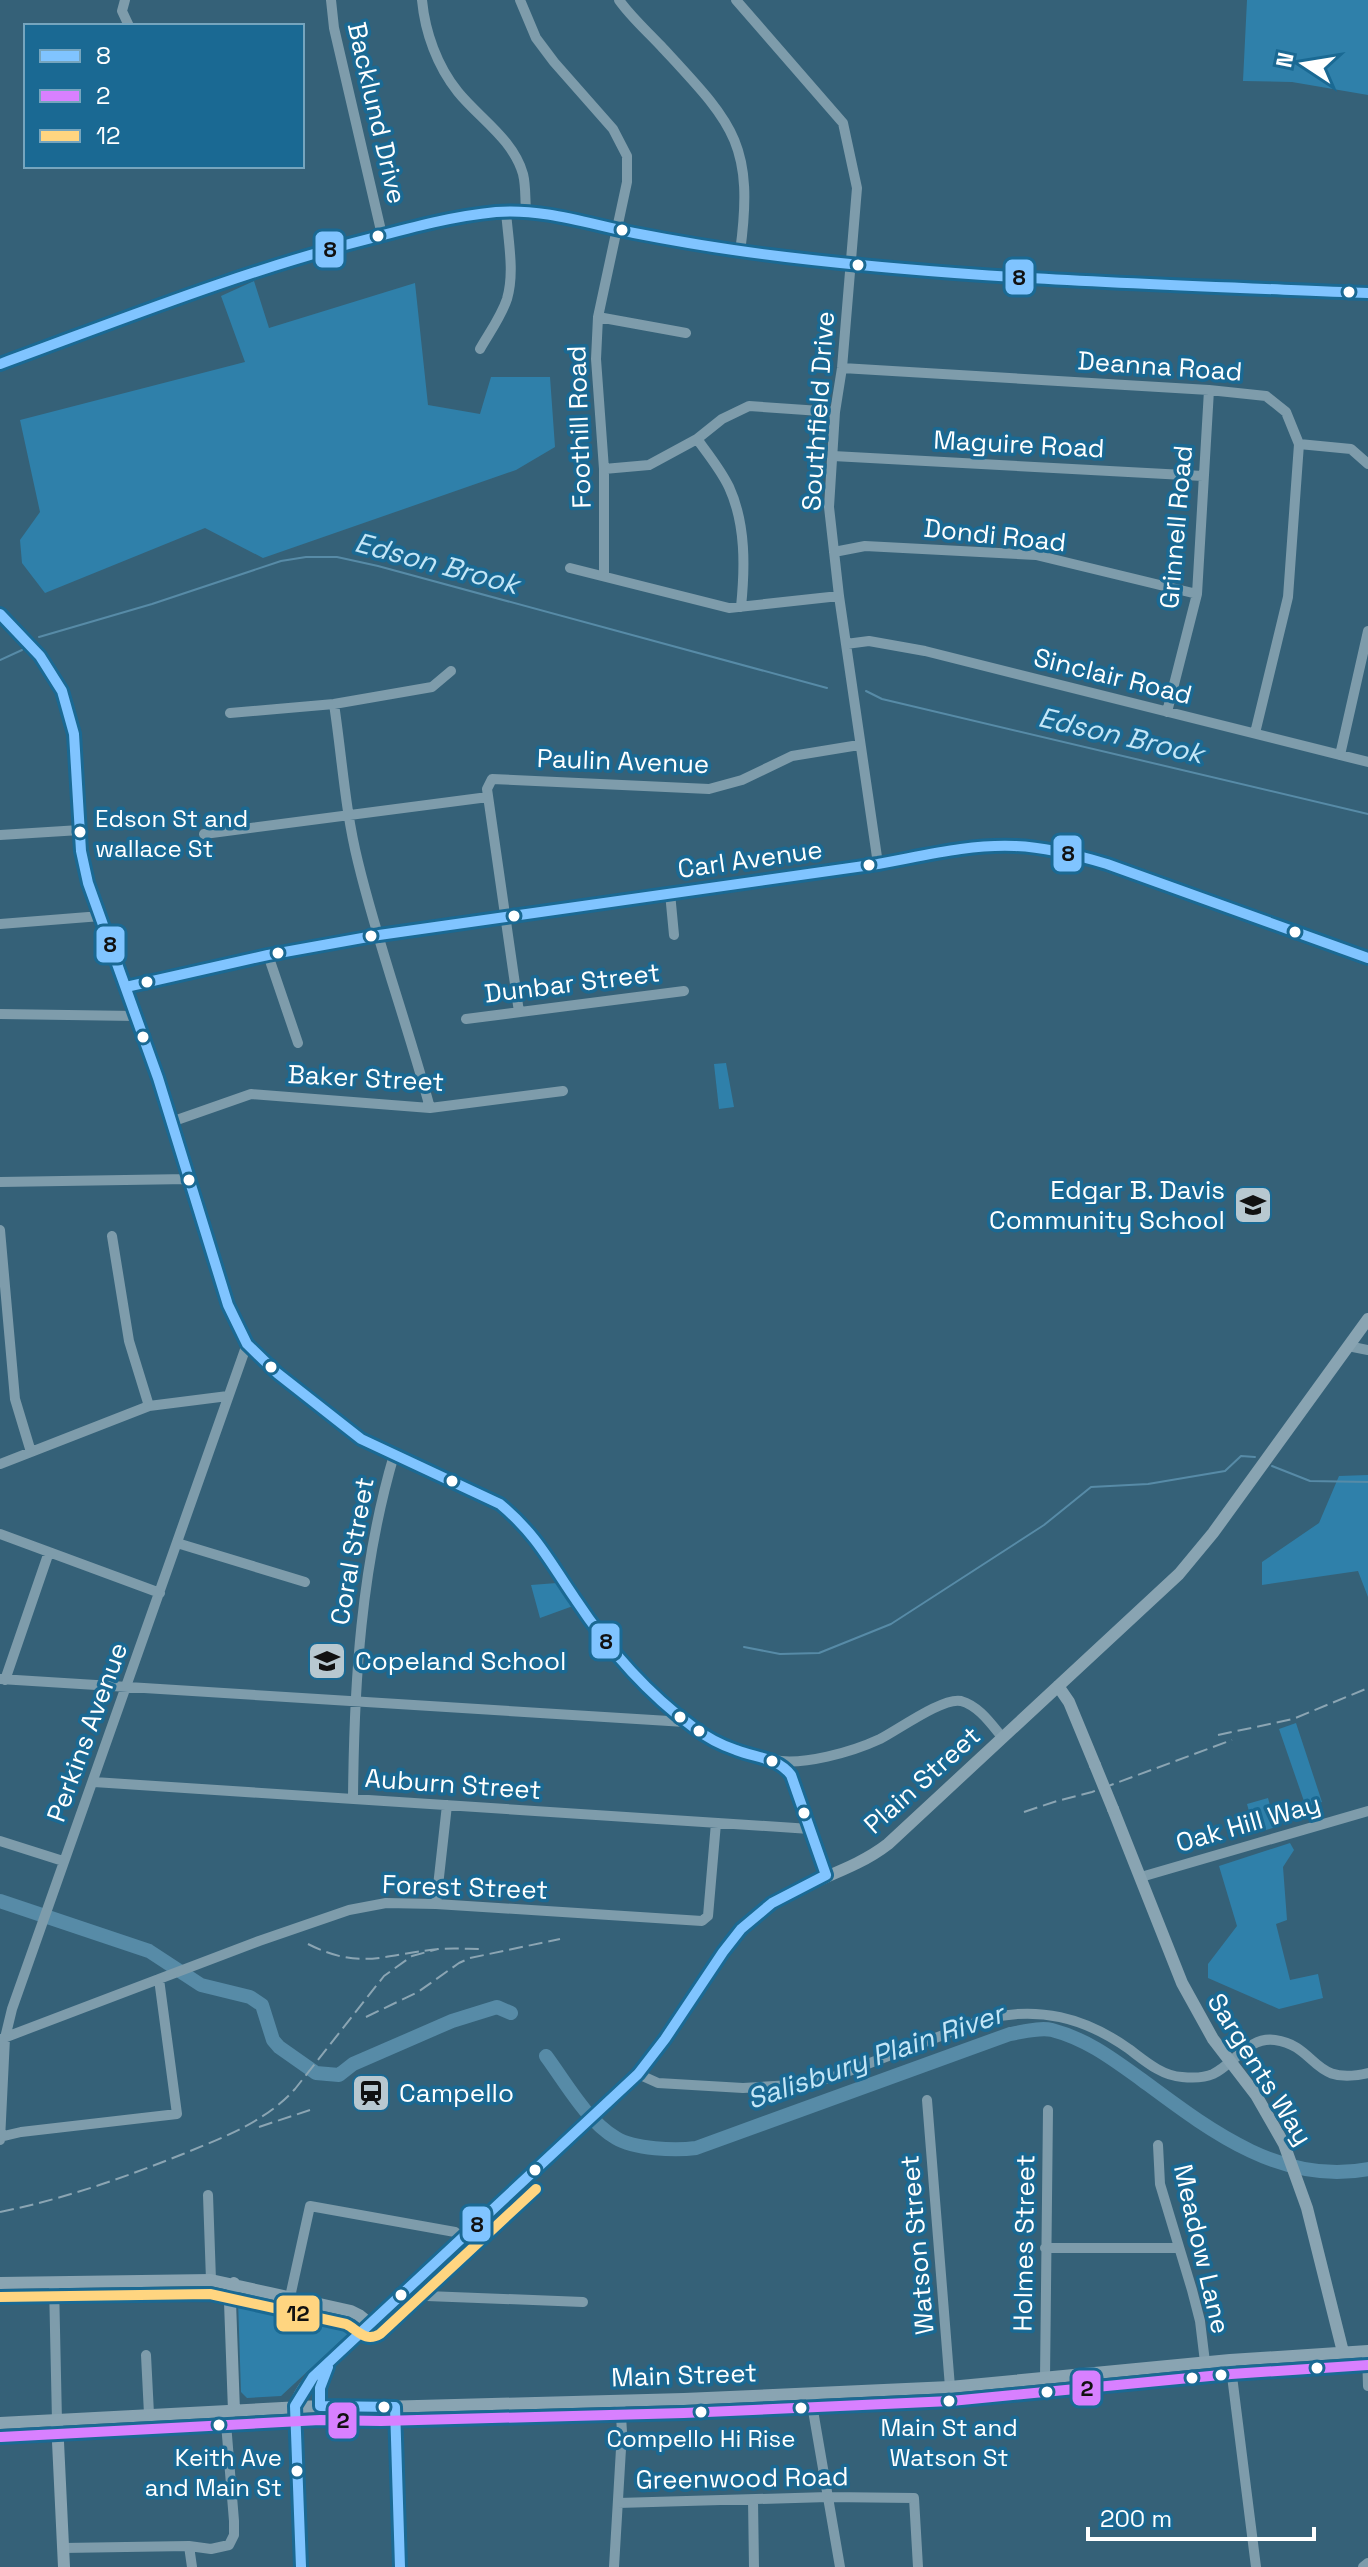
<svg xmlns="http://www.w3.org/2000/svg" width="1368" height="2567" font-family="'Space Grotesk',sans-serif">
  <rect width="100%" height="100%" fill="#356178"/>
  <!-- green -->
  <path fill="#2f80aa" d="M1247 0H1368V95L1292 82 1243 81Z
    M254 281 269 328 415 283 428 405 480 414 491 377H550L555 447 516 470 263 558 205 528 45 593 22 563 20 540 40 512 20 420 245 362 221 296Z
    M726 1063 734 1107 719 1109 714 1064Z
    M1368 1475V1597L1358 1571 1262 1585V1562L1319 1523 1339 1476Z
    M557 1583 573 1606 540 1618 531 1585Z
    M1296 1723 1322 1802 1306 1807 1279 1729Z
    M1268 1798 1276 1827 1255 1833 1247 1804Z
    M1290 1843 1294 1850 1283 1867 1287 1920 1276 1924 1290 1980 1318 1974 1323 1998 1279 2009 1208 1978V1964L1237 1926 1219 1866Z
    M248 2294 345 2317 350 2321 351 2331 281 2396 247 2398 241 2392 238 2300 241 2296Z"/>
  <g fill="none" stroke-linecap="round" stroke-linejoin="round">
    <!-- stream -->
    <path stroke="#578ba7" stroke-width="2" d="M39 637 152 604 281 561 306 557H337L378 566 827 688
      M0 660 22 650
      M866 691 882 699 1368 814
      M1272 1466 1310 1481 1368 1482
      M744 1647 780 1654 819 1653 891 1624 1044 1525 1091 1487 1148 1484 1225 1471 1241 1456 1255 1457"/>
    <!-- river -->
    <path stroke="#578ba7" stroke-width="14" d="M0 1901 149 1951 201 1985 250 1997 262 2005 273 2040 279 2047 316 2073 339 2075 353 2064 452 2021 497 2007 511 2013
      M546 2056C566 2083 586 2120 616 2138 634 2149 675 2151 696 2148L1010 2034C1023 2032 1040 2027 1052 2030 1087 2039 1114 2060 1142 2080 1208 2129 1281 2186 1368 2169"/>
    <!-- minor -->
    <path stroke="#7e9cab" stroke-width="10" d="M125 0 122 11 129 26
      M331 0 334 28 382 235
      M422 0C425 32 437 66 458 92 479 118 513 139 523 174 526 186 525 199 526 211
      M520 0 536 38 554 62 613 129 627 156V182L598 317 596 359 604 469V576
      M619 0C631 17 647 31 661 46 732 123 755 142 740 252
      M736 0 843 123 857 188 842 368 835 412 829 507 839 596 878 864
      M598 317 686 333
      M480 349C489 333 501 317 507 299 515 272 508 240 506 211
      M0 364C130 317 260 264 395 232 440 221 487 208 534 212 603 226 673 243 743 252 950 279 1159 284 1368 293
      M842 368 1209 390 1266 396 1286 412 1299 444 1288 597 1255 733
      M697 439C708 454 721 470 729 487 746 524 745 568 741 607
      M1299 444 1351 449 1368 464
      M833 456 1203 476
      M604 469 649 465 697 439 722 419 749 406 835 412
      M834 552 865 546 1036 555 1197 594
      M570 568 729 608 839 596
      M0 614 40 656 62 691 74 734 81 851 88 883 158 1078 228 1305 247 1344 277 1373 361 1439 500 1504C512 1514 525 1525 535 1537 553 1559 565 1586 582 1609 617 1658 662 1711 715 1741 732 1751 753 1756 773 1760 803 1766 852 1752 880 1739 898 1730 943 1697 961 1701 979 1706 991 1724 1002 1737
      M846 644 869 641 925 651 1368 762
      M334 704C342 757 345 810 358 862 378 945 408 1026 430 1108
      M1167 712 1197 594 1209 390
      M230 713 334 704 432 687 451 671
      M1340 755 1368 631
      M204 834 488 797
      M0 835 80 830
      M670 893 674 935
      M0 924 101 916
      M268 955 298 1043
      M126 987 268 955 379 935 878 864 960 849 1015 846 1038 849 1076 855 1107 864 1368 958
      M519 1012 487 789 492 779 709 789 742 780 792 756 859 745
      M0 1014 136 1016
      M466 1019 684 991
      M171 1122 251 1094 430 1108 563 1091
      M0 1182 188 1179
      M0 1230 15 1399 31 1452
      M112 1236 129 1341 149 1406
      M1348 1346 1368 1350
      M0 1464 149 1406 228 1396
      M0 1534 160 1593
      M177 1543 305 1582
      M0 1679 685 1722
      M5 1680 49 1552
      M778 1761 791 1775 826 1875
      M94 1782 810 1829
      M353 1799C354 1683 361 1567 394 1455
      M0 1841 63 1861
      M1141 1877 1368 1811
      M436 1904 447 1805
      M1 2039 259 1941 349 1910 386 1903 436 1904 702 1921 708 1916 716 1823
      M638 2074 658 2083 743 2088 808 2084 836 2076 985 2019C1038 2006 1084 2017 1129 2049 1145 2061 1162 2076 1182 2077 1192 2078 1204 2078 1213 2074 1234 2064 1249 2036 1275 2040 1318 2046 1311 2087 1368 2073
      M927 2100 950 2387
      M0 2137 21 2132 177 2114 159 1979
      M0 2140 5 2038 12 2009 247 1344
      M1158 2145 1160 2184 1192 2290 1200 2321 1205 2362
      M208 2195 211 2280
      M1045 2248H1178
      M54 2284 57 2421
      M401 2295 583 2302
      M290 2297 310 2206 455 2232 463 2238
      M1367 2351 1368 2386
      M146 2355 149 2414
      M1230 2360 1256 2567
      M1045 2378 1048 2110
      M810 2393 840 2567
      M295 2407 301 2567
      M753 2500 754 2567
      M618 2503 828 2497 914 2498 918 2567
      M189 2546 211 2549 229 2545 234 2535V2521L225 2411
      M63 2548 189 2546 192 2567
      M614 2567 622 2432 620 2400
      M1363 2567 1368 2563"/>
    <!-- major -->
    <path stroke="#89a4b2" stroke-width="12" d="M1058 1686 1069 1702 1095 1765
      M1113 1809 1182 1983 1213 2039 1256 2095 1284 2144 1307 2208 1343 2352
      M0 2283 211 2280 351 2311 359 2315 370 2324
      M234 2283 230 2302 234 2411
      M320 2406V2388L330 2364
      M295 2407C299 2389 316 2372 331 2361L638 2074C664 2045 684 2012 705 1980 720 1957 733 1935 754 1917 793 1882 847 1876 888 1844L1179 1574 1213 1533 1368 1319
      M395 2407 400 2567
      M57 2421 64 2567
      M0 2423 320 2406 381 2407 684 2399 950 2387 1230 2360 1368 2351"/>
    <!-- rail -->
    <path stroke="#8ba5b3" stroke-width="2" stroke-dasharray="14 6" stroke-linecap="butt" d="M1218 1735 1293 1719 1368 1688
      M1024 1812 1057 1801 1092 1792 1232 1740
      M308 1944C361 1971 385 1954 439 1949 454 1948 469 1949 484 1949
      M366 2017 418 1992 459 1963 470 1958 560 1939
      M259 2127 310 2110
      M0 2212C64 2199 123 2178 183 2154 224 2137 265 2122 295 2089L384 1976 412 1956 438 1949"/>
    <!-- major-bridge -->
    <path stroke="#89a4b2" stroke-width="12" d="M1095 1765 1113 1809"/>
    <defs>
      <path id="bus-1" d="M0 364C123 319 245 270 372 238 413 227 454 216 496 212 542 208 589 224 634 233 685 243 735 251 786 257 979 280 1174 285 1368 293
        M0 614 40 656 62 691 74 734 81 851 88 883 158 1078 228 1305 247 1344 277 1373 361 1439 500 1504C538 1536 549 1561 576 1600 607 1647 647 1693 693 1727 706 1737 721 1745 736 1750 756 1758 777 1757 791 1775L826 1875 772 1903 741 1929 723 1952 665 2039 638 2074 313 2377 295 2406 301 2567
        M126 987 268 955 379 935 878 864C923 856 969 844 1015 846 1046 847 1077 855 1107 864L1368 958
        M328 2367 320 2388V2406L395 2407 400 2567"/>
      <path id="bus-2" d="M1 2437 320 2420 381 2421 684 2413 951 2401 1231 2374 1368 2365"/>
      <path id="bus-3" d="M0 2297 210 2294 346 2324C358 2330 365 2343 380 2334L536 2189"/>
    </defs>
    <!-- bus-1 casing -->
    <use href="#bus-1" stroke="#1a6993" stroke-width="16"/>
    <!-- bus-2 casing -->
    <use href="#bus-2" stroke="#1a6993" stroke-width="16"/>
    <!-- bus-3 casing -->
    <use href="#bus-3" stroke="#1a6993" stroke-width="16"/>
    <!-- bus-1 -->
    <use href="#bus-1" stroke="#80c4ff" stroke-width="10"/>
    <!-- bus-2 -->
    <use href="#bus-2" stroke="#d880ff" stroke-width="10"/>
    <!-- bus-3 -->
    <use href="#bus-3" stroke="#ffd580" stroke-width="10"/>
  </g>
  <!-- icons -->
  <defs>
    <symbol id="school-square" viewBox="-11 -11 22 22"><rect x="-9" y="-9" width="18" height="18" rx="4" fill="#b8c8d0" stroke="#1a6993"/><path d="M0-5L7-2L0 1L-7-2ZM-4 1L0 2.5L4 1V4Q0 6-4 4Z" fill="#111"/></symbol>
    <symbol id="station-square" viewBox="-11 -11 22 22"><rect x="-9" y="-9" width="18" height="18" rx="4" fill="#b8c8d0" stroke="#1a6993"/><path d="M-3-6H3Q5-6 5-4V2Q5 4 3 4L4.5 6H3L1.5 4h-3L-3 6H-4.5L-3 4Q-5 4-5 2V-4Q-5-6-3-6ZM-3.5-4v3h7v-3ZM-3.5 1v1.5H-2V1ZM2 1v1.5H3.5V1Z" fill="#111"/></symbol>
  </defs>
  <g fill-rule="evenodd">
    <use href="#school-square" x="1231" y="1183" width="44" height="44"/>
    <use href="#school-square" x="305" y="1639" width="44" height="44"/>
    <use href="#station-square" x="349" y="2071" width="44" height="44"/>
  </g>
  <!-- markers -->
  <g fill="#fff" stroke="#1a6993" stroke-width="3">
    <circle cx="622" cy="230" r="7"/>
    <circle cx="378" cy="236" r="7"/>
    <circle cx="858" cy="265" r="7"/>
    <circle cx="1349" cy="292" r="7"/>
    <circle cx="80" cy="832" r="7"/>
    <circle cx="869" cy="865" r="7"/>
    <circle cx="514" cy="916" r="7"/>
    <circle cx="1295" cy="932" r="7"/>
    <circle cx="371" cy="936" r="7"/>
    <circle cx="278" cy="953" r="7"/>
    <circle cx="147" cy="982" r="7"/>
    <circle cx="143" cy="1037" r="7"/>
    <circle cx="189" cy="1180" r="7"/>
    <circle cx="271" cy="1367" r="7"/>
    <circle cx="452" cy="1481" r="7"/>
    <circle cx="680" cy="1717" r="7"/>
    <circle cx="699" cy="1731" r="7"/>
    <circle cx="772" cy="1761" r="7"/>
    <circle cx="804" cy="1813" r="7"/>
    <circle cx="535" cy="2170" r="7"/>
    <circle cx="401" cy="2295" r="7"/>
    <circle cx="1317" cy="2368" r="7"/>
    <circle cx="1221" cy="2375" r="7"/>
    <circle cx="1192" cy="2378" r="7"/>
    <circle cx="1047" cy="2392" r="7"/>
    <circle cx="949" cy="2401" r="7"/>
    <circle cx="384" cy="2407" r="7"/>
    <circle cx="801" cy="2408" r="7"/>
    <circle cx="701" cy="2412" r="7"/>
    <circle cx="219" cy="2425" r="7"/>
    <circle cx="297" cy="2471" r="7"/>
  </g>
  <g text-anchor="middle" stroke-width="7" stroke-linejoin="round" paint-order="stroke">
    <!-- bus labels -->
    <g font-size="24" fill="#fff" stroke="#1a6993">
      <text x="95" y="827" text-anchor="start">Edson St and<tspan x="95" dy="30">wallace St</tspan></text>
      <text x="949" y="2436">Main St and<tspan x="949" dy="30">Watson St</tspan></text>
      <text x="701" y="2447">Compello Hi Rise</text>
      <text x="282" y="2466" text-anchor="end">Keith Ave<tspan x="282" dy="30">and Main St</tspan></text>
    </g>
    <!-- street labels -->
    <g font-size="26" fill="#fff" stroke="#1a6993">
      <text transform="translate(377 113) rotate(77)" y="9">Backlund Drive</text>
      <text transform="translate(1160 366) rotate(4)" y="9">Deanna Road</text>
      <text transform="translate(818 411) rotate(-86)" y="9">Southfield Drive</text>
      <text transform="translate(579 427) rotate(-92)" y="9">Foothill Road</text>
      <text transform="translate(1019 444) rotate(3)" y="9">Maguire Road</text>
      <text transform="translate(1176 527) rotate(-85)" y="9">Grinnell Road</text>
      <text transform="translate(995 535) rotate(6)" y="9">Dondi Road</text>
      <text transform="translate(1113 676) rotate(14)" y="9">Sinclair Road</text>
      <text transform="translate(623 761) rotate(2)" y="9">Paulin Avenue</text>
      <text transform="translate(750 859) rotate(-8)" y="9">Carl Avenue</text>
      <text transform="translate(572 983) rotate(-7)" y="9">Dunbar Street</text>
      <text transform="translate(366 1078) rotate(3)" y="9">Baker Street</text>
      <text transform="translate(352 1551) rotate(-80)" y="9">Coral Street</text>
      <text transform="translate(87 1732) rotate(-70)" y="9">Perkins Avenue</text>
      <text transform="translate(922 1780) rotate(-42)" y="9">Plain Street</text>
      <text transform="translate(453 1784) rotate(4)" y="9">Auburn Street</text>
      <text transform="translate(1248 1823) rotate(-16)" y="9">Oak Hill Way</text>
      <text transform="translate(465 1887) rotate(2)" y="9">Forest Street</text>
      <text transform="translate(1260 2069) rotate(58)" y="9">Sargents Way</text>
      <text transform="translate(1024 2243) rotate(-89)" y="9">Holmes Street</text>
      <text transform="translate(917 2245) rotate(-95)" y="9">Watson Street</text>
      <text transform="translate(1202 2249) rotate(77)" y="9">Meadow Lane</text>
      <text transform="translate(684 2375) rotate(-2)" y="9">Main Street</text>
      <text transform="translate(742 2478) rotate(-1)" y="9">Greenwood Road</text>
    </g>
    <!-- poi labels -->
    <g font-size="26" fill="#fff" stroke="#1a6993" text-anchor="start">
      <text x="1225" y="1199" text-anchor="end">Edgar B. Davis<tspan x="1225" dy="30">Community School</tspan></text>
      <text x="355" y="1670">Copeland School</text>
      <text x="399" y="2102">Campello</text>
    </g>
    <!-- water labels -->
    <g font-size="28" font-style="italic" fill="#c3e6f7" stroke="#1a6993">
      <text transform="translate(437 563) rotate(15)" y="10">Edson Brook</text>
      <text transform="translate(1121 735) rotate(13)" y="10">Edson Brook</text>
      <text transform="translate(875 2056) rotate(-19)" y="10">Salisbury Plain River</text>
    </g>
  </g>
  <g stroke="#1a6993" stroke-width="3">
    <rect x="314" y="230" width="31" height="39" rx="8" fill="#80c4ff"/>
    <rect x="1004" y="258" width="31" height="38" rx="8" fill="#80c4ff"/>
    <rect x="1052" y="834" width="31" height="39" rx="8" fill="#80c4ff"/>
    <rect x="95" y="925" width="31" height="39" rx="8" fill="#80c4ff"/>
    <rect x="590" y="1622" width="31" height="38" rx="8" fill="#80c4ff"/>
    <rect x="461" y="2205" width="31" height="38" rx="8" fill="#80c4ff"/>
    <rect x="275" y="2294" width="46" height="39" rx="8" fill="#ffd580"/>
    <rect x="1071" y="2369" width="31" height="38" rx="8" fill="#d880ff"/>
    <rect x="327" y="2401" width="31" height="39" rx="8" fill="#d880ff"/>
  </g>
  <g font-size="22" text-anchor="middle" font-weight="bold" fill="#111">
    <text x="330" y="257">8</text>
    <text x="1019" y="285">8</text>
    <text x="1068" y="861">8</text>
    <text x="110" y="952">8</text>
    <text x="606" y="1649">8</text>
    <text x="477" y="2232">8</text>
    <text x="298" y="2321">12</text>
    <text x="1087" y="2396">2</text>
    <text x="343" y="2428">2</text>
  </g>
  <!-- legend -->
  <rect x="24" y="24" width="280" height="144" fill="#1a6993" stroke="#76a5be" stroke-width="2"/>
  <rect x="40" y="50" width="40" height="12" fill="#80c4ff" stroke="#76a5be" stroke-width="2"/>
  <text x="96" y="64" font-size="24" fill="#ffffff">8</text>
  <rect x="40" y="90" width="40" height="12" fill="#d880ff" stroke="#76a5be" stroke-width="2"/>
  <text x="96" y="104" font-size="24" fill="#ffffff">2</text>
  <rect x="40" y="130" width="40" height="12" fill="#ffd580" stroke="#76a5be" stroke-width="2"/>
  <text x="96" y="144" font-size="24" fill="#ffffff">12</text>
  <!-- north arrow -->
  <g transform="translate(1304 64) rotate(282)" stroke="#1a6993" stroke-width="6" paint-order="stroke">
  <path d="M0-6L14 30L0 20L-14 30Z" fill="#ffffff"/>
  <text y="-12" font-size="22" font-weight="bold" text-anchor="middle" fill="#ffffff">N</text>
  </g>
  <!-- scale -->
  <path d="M1088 2527v12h226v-12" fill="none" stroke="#ffffff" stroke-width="4"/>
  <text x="1100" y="2527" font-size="24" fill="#ffffff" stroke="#1a6993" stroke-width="6" paint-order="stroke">200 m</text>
</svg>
